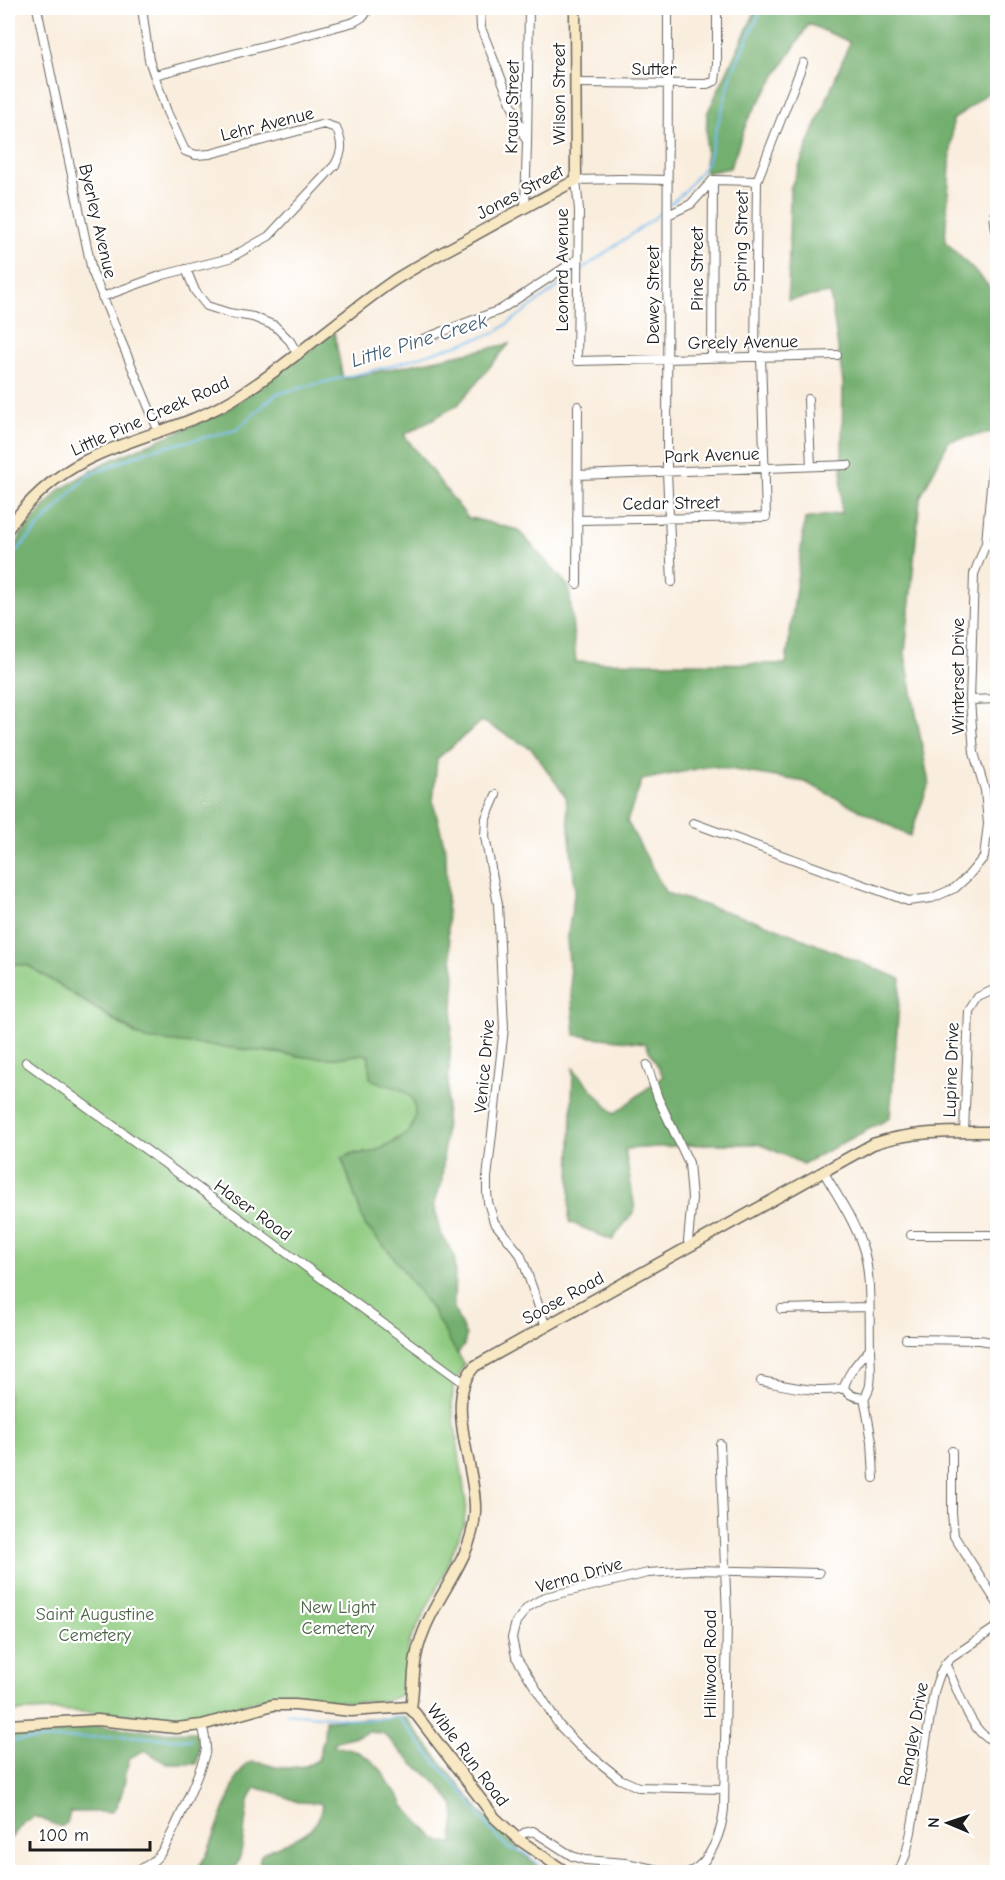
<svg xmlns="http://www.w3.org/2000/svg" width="1005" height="1880" font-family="'Comic Neue',sans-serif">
  <rect width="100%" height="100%" fill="#fff"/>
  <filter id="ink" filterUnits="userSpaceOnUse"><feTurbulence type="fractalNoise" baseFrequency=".0167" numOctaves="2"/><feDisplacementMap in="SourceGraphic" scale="12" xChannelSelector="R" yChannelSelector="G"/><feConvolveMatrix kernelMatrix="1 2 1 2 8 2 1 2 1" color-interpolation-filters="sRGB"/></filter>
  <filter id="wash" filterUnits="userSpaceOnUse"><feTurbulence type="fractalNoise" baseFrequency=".008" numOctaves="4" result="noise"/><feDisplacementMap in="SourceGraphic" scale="24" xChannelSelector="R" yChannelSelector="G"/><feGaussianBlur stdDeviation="1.35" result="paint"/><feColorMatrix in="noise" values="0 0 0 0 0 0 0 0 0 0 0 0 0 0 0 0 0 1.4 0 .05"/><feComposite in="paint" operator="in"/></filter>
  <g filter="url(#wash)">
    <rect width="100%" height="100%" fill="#f9eddd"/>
    <!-- green -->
    <path fill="#8fcb80" stroke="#56744e" stroke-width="1.5" d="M8 963 29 966 138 1036 306 1057 337 1058 363 1054 369 1056V1071L402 1089 412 1098 415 1104V1119L408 1133 377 1150 369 1153H352L342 1159 365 1225 392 1255 432 1310 464 1364 453 1388 452 1404 466 1503 464 1524 443 1576 409 1643 403 1694 387 1701 352 1702 281 1696 260 1699 199 1719 54 1710 8 1712Z"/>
    <!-- forest -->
    <path fill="#73af6e" stroke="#486645" stroke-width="1.5" fill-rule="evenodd" d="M757 8H997V74L989 92 953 120 945 241 987 284 997 301V431L949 441 920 498 905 654 929 784 910 836 805 782 711 766 642 780 627 821 666 893 769 925 901 979 890 1118 803 1164 760 1144H711L625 1149 635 1210 612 1240 569 1222 573 1068 614 1114 663 1076 645 1043 575 1035 567 939 575 889 566 797 532 749 482 721 437 759 433 802 446 851 448 935 455 976 442 1181 434 1204 440 1232 455 1257 454 1309 466 1336 464 1346 457 1354 432 1310 392 1255 365 1225 342 1158C354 1152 358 1156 369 1153 377 1151 401 1139 407 1133 413 1128 415 1119 415 1112 415 1105 414 1100 409 1095 397 1084 382 1087 370 1078L369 1056 363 1054 337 1058 306 1057 280 1053 145 1039 29 966 8 963V563L21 535 58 491 102 464 224 412 334 332 343 379 509 344 458 405 404 435 467 517 518 530 569 587 576 662 786 664 805 519 841 513 843 383 830 293 788 300 790 189 850 42 809 24 748 119 730 168 705 173 707 114Z
      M405 1717 480 1811 542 1872H303L292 1866H263L259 1862 261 1855C275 1845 304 1839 315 1824 319 1819 320 1811 322 1806L320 1803 298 1802 274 1792 256 1788C239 1805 250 1863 229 1872 221 1875 205 1873 196 1872L207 1854 236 1779 246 1764 252 1762 262 1763 276 1767 287 1768 306 1766 318 1760 324 1737 325 1720ZM367 1732 383 1733 415 1766 425 1772 441 1788 453 1805 455 1814 453 1843 441 1842 434 1838 404 1806 400 1797 388 1783 382 1771 371 1760 358 1752 335 1746 334 1743C344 1737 356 1738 367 1732Z
      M92 1725 162 1732H195C199 1744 201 1752 196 1764H167L145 1750 129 1758C125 1775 124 1801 111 1812H70L67 1823 61 1827 34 1816 24 1822 12 1837 8 1839V1731Z"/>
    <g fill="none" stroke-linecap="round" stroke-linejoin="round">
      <!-- stream -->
      <path stroke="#79bef0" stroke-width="2" d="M670 204 683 193 707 163 733 70 762 8
        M581 270 653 219 666 208
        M8 560 87 476 147 451 236 430 276 394 390 366 495 333 577 273
        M285 1713 364 1720 398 1717 438 1765 464 1794 490 1829 509 1849 524 1852 548 1872
        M8 1741 124 1736 191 1740"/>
    </g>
  </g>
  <g filter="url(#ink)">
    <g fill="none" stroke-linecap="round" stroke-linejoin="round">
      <defs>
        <path id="street" d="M37 8 92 271 159 432
          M480 8 481 28 525 138
          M668 8 667 472 672 582
          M155 75 354 22 364 16 369 8
          M576 83 707 84 715 81 717 65V8
          M667 180 620 179 576 180 579 210 577 361 837 355
          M525 207 527 144 529 8
          M668 215 691 204 713 180 757 181
          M994 215 998 245
          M186 269 195 291 207 306 229 313 253 317 275 326 290 341 298 355
          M102 297 163 275 230 258 269 236 335 165C343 151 343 143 336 128L324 124 210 154 196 155 185 151 167 112 149 60 142 8
          M423 339 500 310 578 259
          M712 357 713 180
          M755 357 757 181 803 63
          M808 399 811 466
          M578 475 848 465
          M577 520 766 517 761 356
          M986 543 998 549
          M577 584 578 406
          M970 700 998 699
          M496 795 486 818 485 837 498 904 504 1028 487 1178V1192L488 1202 494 1222 520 1254 524 1264 546 1327
          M693 823 908 901 932 898 955 888 968 876 984 857 988 824 985 790 974 753 970 700 974 574 986 543 993 463
          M26 1062 463 1382
          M647 1065 658 1098 689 1163 692 1198 688 1241 690 1246
          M964 1132 969 1011 978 997 998 988
          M823 1171C837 1195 853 1219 862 1245 872 1272 869 1317 870 1347 870 1358 872 1372 870 1384 870 1388 867 1393 865 1397 857 1398 849 1396 844 1388 847 1373 860 1360 870 1348
          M911 1235H998
          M781 1309 868 1307
          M906 1339 980 1340 991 1342 998 1347
          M761 1381C789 1386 816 1394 844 1388
          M864 1397 872 1441 874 1478
          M952 1451V1513L954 1536 998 1604
          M945 1664C956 1683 970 1732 990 1739
          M724 1789 638 1787 620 1779 579 1746 559 1725 516 1657 512 1638 516 1622 528 1607 545 1597 648 1573 693 1570 819 1573
          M518 1839 524 1833 533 1831 572 1856 585 1860 626 1863 667 1872
          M134 1872C144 1868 153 1863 160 1854 171 1839 204 1765 206 1748 206 1740 204 1732 202 1725
          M690 1872C711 1862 722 1831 724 1809L727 1616 720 1444
          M899 1872 906 1854 911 1832 934 1692C938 1679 941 1667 951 1658L998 1626"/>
        <path id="secondary" d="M8 529C30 497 61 471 97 455 141 435 190 425 232 400 289 365 338 319 393 281 416 266 440 254 464 241 501 220 539 200 576 180L575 8
          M411 1708C413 1696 413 1684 414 1672 415 1657 419 1642 425 1628 441 1589 473 1556 475 1512 477 1468 442 1400 475 1366L873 1144C913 1130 956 1132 998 1132
          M8 1725 97 1720 176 1728 202 1725 273 1705H295L351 1711 408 1707 415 1713 495 1818 518 1839 566 1872"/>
      </defs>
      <!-- street casing -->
      <use href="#street" stroke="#696560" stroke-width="10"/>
      <!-- secondary casing -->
      <use href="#secondary" stroke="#696560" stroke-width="13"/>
      <!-- street -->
      <use href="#street" stroke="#fff" stroke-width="8"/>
      <!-- secondary -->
      <use href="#secondary" stroke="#f8e8c3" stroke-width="10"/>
    </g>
  </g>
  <g text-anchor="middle" stroke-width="4.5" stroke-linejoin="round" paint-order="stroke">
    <!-- street labels -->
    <g font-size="18" fill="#1c1c1c" stroke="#fff">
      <text x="654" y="75">Sutter</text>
      <text transform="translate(559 94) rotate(-90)" y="6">Wilson Street</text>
      <text transform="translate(512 107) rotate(-89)" y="6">Kraus Street</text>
      <text transform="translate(267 124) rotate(-14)" y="6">Lehr Avenue</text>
      <text transform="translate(520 192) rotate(-28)" y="6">Jones Street</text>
      <text transform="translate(98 221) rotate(77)" y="6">Byerley Avenue</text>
      <text transform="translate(741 241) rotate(-89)" y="6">Spring Street</text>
      <text transform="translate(697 269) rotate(-90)" y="6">Pine Street</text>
      <text transform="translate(562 270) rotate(-90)" y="6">Leonard Avenue</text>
      <text transform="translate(653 295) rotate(-90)" y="6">Dewey Street</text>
      <text transform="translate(743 342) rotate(-1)" y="6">Greely Avenue</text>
      <text transform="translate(150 416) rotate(-24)" y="6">Little Pine Creek Road</text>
      <text transform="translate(712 455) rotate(-2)" y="6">Park Avenue</text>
      <text transform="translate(671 503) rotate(-1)" y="6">Cedar Street</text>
      <text transform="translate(958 676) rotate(-90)" y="6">Winterset Drive</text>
      <text transform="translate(484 1066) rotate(-85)" y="6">Venice Drive</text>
      <text transform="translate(951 1070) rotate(-88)" y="6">Lupine Drive</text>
      <text transform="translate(253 1210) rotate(36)" y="6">Haser Road</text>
      <text transform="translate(563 1298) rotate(-29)" y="6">Soose Road</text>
      <text transform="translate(579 1575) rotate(-16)" y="6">Verna Drive</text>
      <text transform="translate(710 1664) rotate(-90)" y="6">Hillwood Road</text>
      <text transform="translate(913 1734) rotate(-80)" y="6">Rangley Drive</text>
      <text transform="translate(468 1755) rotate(53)" y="6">Wible Run Road</text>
    </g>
    <!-- park labels -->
    <g font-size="18" fill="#4a6244" stroke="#fff">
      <text x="338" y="1613">New Light<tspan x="338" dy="21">Cemetery</tspan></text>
      <text x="95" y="1620">Saint Augustine<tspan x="95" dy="21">Cemetery</tspan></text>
    </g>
    <!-- water labels -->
    <g font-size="20" font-style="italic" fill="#415d71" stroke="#fff">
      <text transform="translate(419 340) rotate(-17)" y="7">Little Pine Creek</text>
    </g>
  </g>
  <!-- margin -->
  <rect width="1005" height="1880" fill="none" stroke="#fff" stroke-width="30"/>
  <!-- north arrow -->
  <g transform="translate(948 1823) rotate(272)" stroke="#ffffff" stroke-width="4.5" paint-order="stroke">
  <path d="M0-4.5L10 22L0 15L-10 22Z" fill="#1c1c1c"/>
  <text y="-9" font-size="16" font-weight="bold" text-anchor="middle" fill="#1c1c1c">N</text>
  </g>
  <!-- scale -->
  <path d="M30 1841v9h120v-9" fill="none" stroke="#1c1c1c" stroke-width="3"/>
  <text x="39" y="1841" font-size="18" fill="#1c1c1c" stroke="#ffffff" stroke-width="4.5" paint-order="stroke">100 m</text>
</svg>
